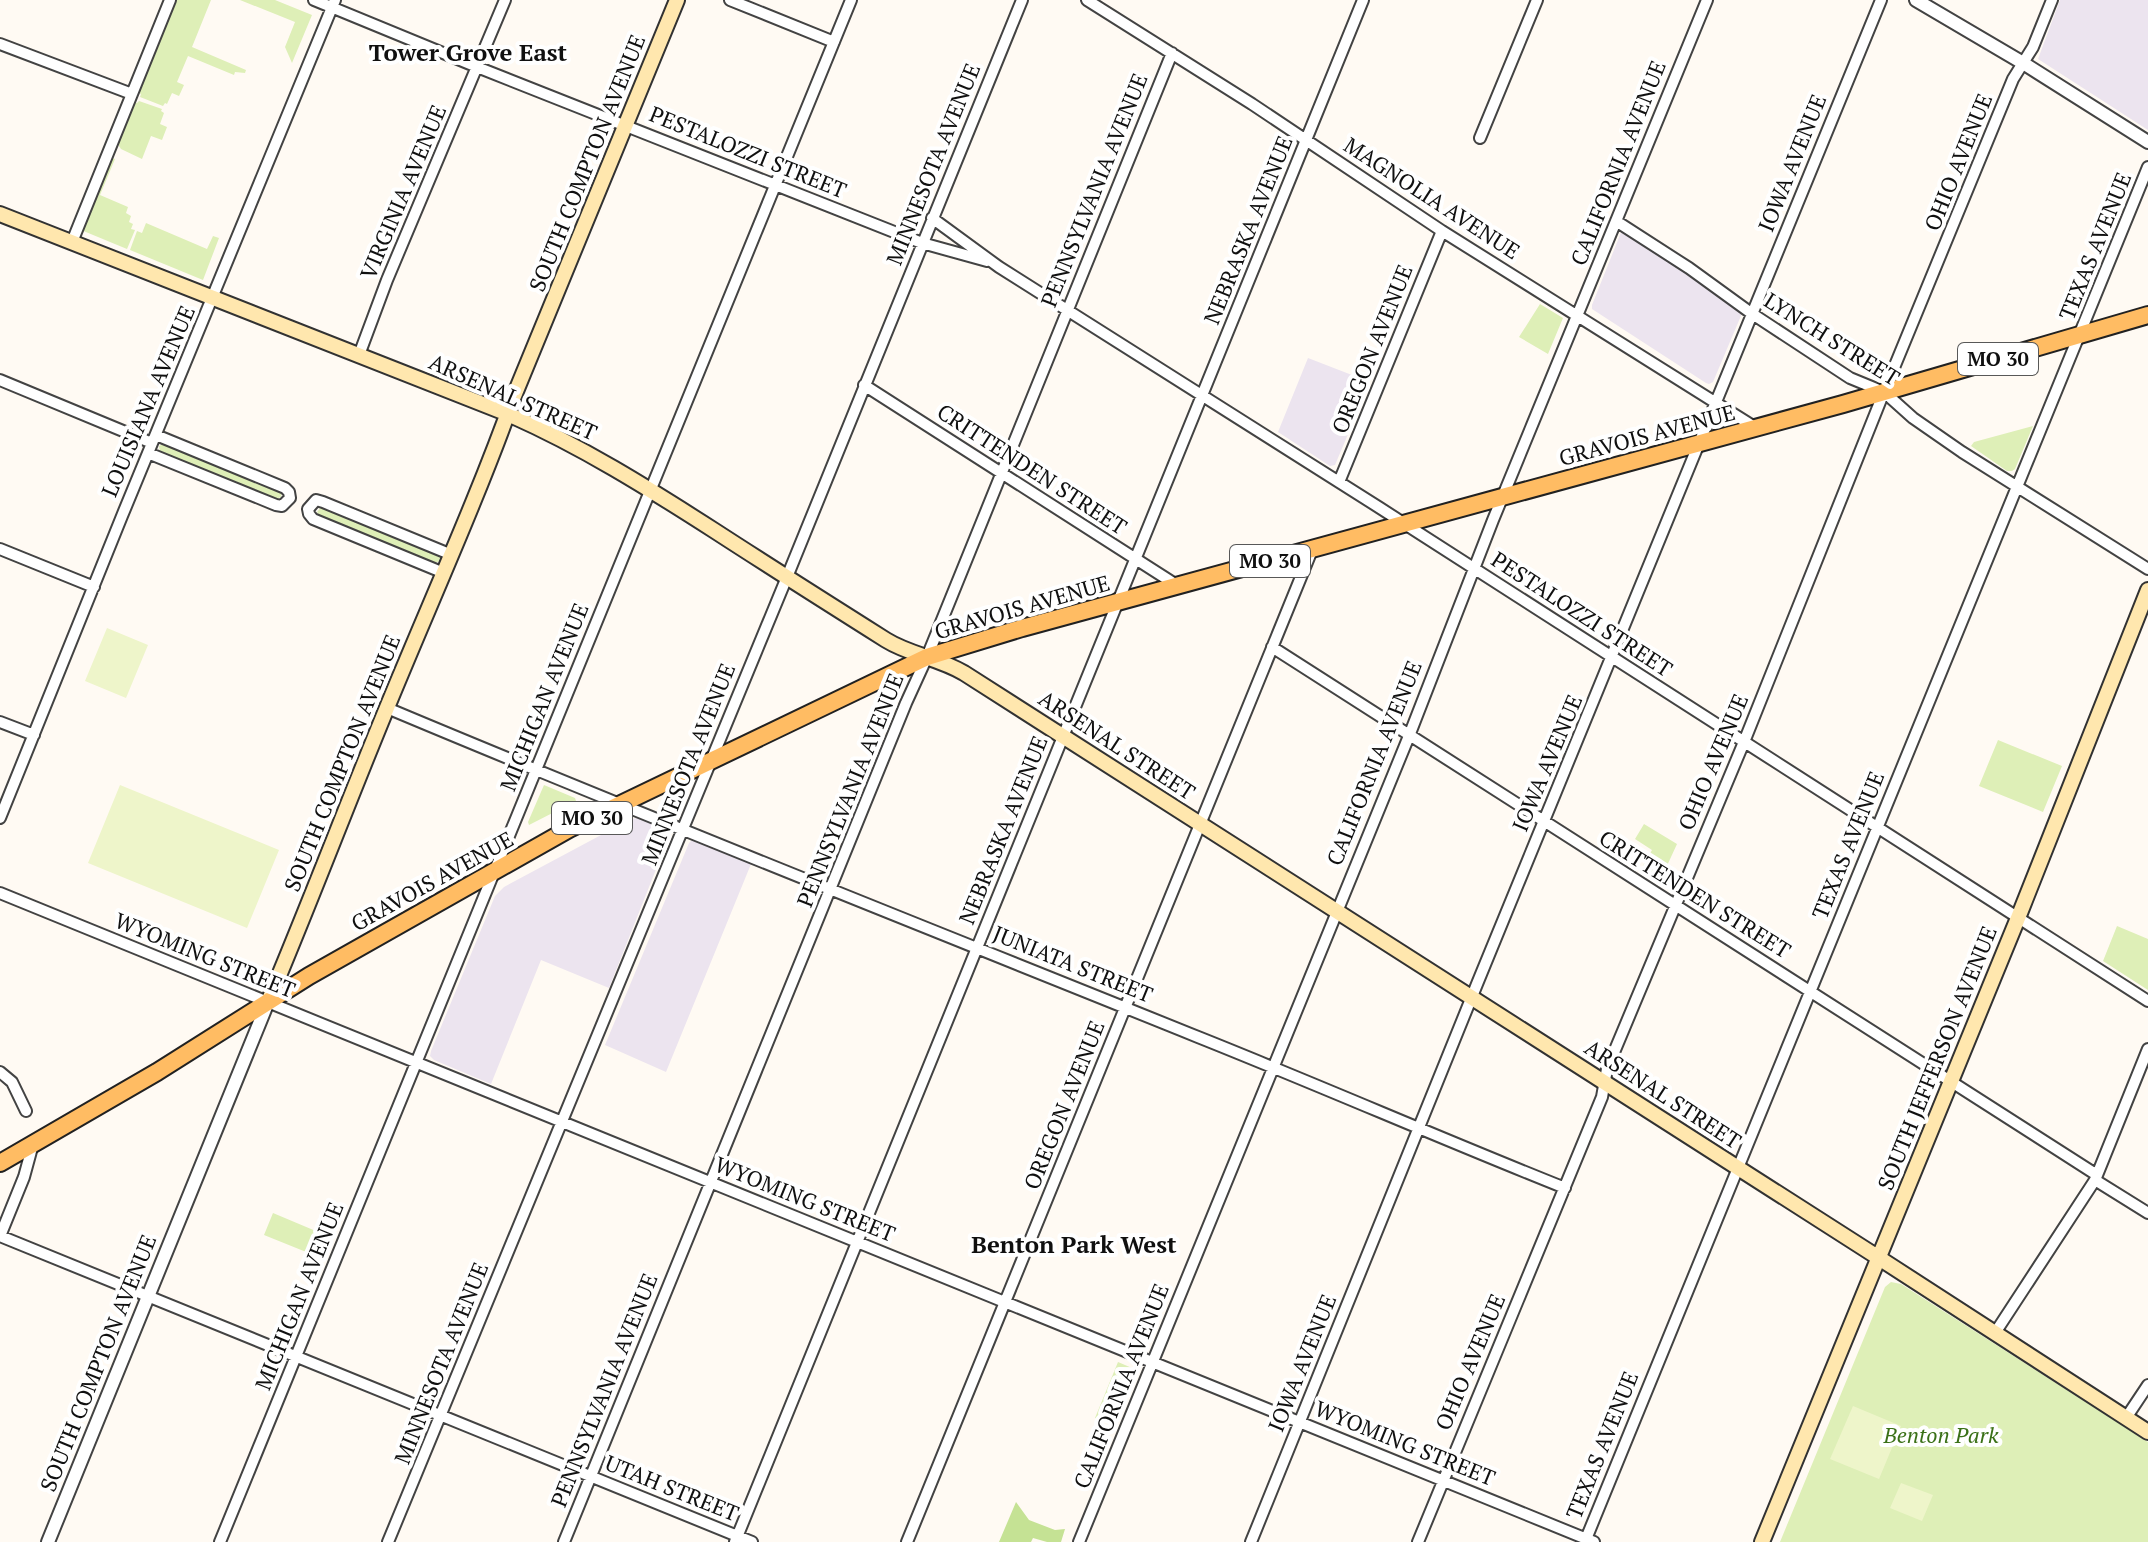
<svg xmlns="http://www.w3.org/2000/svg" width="2148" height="1542" font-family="'PT Serif',serif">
  <rect width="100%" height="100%" fill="#fffaf3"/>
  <!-- industrial -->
  <path fill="#ece4ef" d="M2060 0H2148V130L2038 59Z
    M1622 230 1743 311 1713 382 1709 384 1706 383 1592 309V305Z
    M1308 358 1370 382 1335 465 1330 466 1278 432Z
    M637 818 668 830 670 834 609 988 541 960 491 1084 434 1060 430 1056 431 1051 495 896 504 887 631 819Z
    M692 840 751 864 666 1072 605 1045 689 843Z"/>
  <!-- green -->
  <path fill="#deefb7" d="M175 0H211L192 47 246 70 245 73 235 72 234 75 188 56 177 82 184 85 179 96 172 93 167 104 165 103 163 106 140 97 141 94 137 92Z
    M240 0H275L312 15 292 63 285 47 295 22Z
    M139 101 162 109 161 111 164 113 160 124 167 127 162 140 151 136 142 159 121 149 117 143 134 102 137 103Z
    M112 158 115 159 100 195 128 207 126 213 131 216 129 222 133 224 131 229 135 230 127 249 81 230Z
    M146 223 207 249 213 236 219 238 203 280 130 250 137 231 142 233Z
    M1540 304 1563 318 1548 354 1519 337Z
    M2033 426 2015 469 2012 471H2007L1971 446 1974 442Z
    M165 443 282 492 281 497 276 499 163 454 160 452 159 446Z
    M322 506 441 556 440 561 434 563 320 517 317 512Z
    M1998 740 2062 766 2043 812 1979 786Z
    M544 785 575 798 576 801 529 825 528 822Z
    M1644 824 1677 844 1659 883 1640 871 1652 850 1635 839Z
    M2117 926 2148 939V990L2103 961Z
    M273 1213 330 1237 321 1258 264 1235Z
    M1891 1282 1901 1284 2148 1442V1542H1780L1885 1287Z
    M1118 1362 1132 1368 1130 1371 1132 1372 1111 1425 1095 1418Z"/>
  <!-- forest -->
  <path fill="#c5e294" d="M1016 1502 1029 1520 1055 1530 1065 1529 1061 1542H1047L1033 1538 1031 1542H999Z"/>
  <!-- pitch -->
  <path fill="#eef5ca" d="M107 628 148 645 126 698 85 681Z
    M120 785 279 850 247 928 88 863Z
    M1853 1406 1901 1426 1879 1479 1830 1459Z
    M1901 1483 1933 1495 1922 1521 1890 1508Z"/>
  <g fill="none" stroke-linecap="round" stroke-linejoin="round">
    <defs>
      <path id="minor" d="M314 0 477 67 922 243 987 261
        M730 0 834 42
        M1087 0 1252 104 1442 231 1756 428
        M0 44 132 94
        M1480 138 1537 0
        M932 218 999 267 1380 508 2148 1001
        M1616 221 1689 268 1751 313 1850 378 1884 392 1913 418 1962 452 2148 569
        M72 242 170 0
        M359 355 387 280 505 0
        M0 380 152 443
        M864 385 1178 586
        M148 453 276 505 282 506 290 498 289 492 285 488 156 435
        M1339 482 1442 231
        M0 549 94 587
        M444 573 313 519 309 514 308 509 316 500 323 502 452 555
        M1272 647 2097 1175
        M387 708C656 821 928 928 1198 1037 1321 1086 1442 1139 1565 1188
        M0 722 34 735
        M0 818 122 516 335 0
        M0 893 1594 1542
        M0 1072 12 1082 26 1111
        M2095 1180 2148 1213
        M0 1236 752 1542
        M0 1236 24 1177 33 1144
        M1995 1333 2095 1180 2148 1049
        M2126 1418 2148 1385
        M1586 1539 2148 167
        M220 1542 851 0
        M388 1542 787 577 1022 0
        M564 1542 906 703 927 657 1172 53
        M735 1542 1363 0
        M907 1542 1312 550
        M1079 1542 1409 736 1493 520 1707 0
        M1251 1542 1477 984 1881 0
        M1418 1542 1602 1097 1607 1069 1744 742 1884 392 2013 79 2033 47 2052 0"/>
      <path id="tertiary" d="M1916 0 2023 63 2148 142
        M48 1542 268 1002"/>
      <path id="secondary" d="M0 214 508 414C581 446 648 488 715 531 772 568 829 604 886 640 910 655 939 658 964 673L1879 1258 2148 1432
        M268 1002C309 905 346 807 386 710 429 605 476 502 514 396L677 0
        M1762 1542 2018 918 2148 590"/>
      <path id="primary" d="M0 1163 157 1072 309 976 569 829 927 657 1022 628 1843 404 2148 315"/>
    </defs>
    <!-- minor casing -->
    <use href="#minor" stroke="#434343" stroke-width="14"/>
    <!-- tertiary casing -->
    <use href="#tertiary" stroke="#434343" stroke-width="16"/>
    <!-- secondary casing -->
    <use href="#secondary" stroke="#323232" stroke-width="18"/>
    <!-- primary casing -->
    <use href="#primary" stroke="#212121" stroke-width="20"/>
    <!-- minor -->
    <use href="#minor" stroke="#fff" stroke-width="10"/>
    <!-- tertiary -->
    <use href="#tertiary" stroke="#fff" stroke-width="12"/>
    <!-- secondary -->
    <use href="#secondary" stroke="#ffe7ae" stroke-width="14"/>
    <!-- primary -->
    <use href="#primary" stroke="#ffbc63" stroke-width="16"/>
  </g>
  <g text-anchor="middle" stroke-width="8" stroke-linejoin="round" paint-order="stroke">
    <!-- shield labels -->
    <g fill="#fff" stroke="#585858" stroke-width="2">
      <rect x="1958" y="343" width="80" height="32" rx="6"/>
      <rect x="1230" y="545" width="80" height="32" rx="6"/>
      <rect x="552" y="802" width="80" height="32" rx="6"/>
    </g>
    <g font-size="20" font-weight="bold" fill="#101010">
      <text x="1998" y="366">MO 30</text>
      <text x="1270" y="568">MO 30</text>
      <text x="592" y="825">MO 30</text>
    </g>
    <!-- street labels -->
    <g font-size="22" fill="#101010" stroke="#fff">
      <text transform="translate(748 152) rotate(22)" y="8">PESTALOZZI STREET</text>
      <text transform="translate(1958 162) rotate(-68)" y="8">OHIO AVENUE</text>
      <text transform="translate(587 163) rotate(-68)" y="8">SOUTH COMPTON AVENUE</text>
      <text transform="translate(1618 163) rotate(-68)" y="8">CALIFORNIA AVENUE</text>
      <text transform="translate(1792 163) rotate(-68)" y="8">IOWA AVENUE</text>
      <text transform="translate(933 164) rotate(-68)" y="8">MINNESOTA AVENUE</text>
      <text transform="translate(1094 190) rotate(-68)" y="8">PENNSYLVANIA AVENUE</text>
      <text transform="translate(403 192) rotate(-67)" y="8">VIRGINIA AVENUE</text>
      <text transform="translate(1432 198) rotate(33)" y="8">MAGNOLIA AVENUE</text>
      <text transform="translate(1248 230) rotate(-68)" y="8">NEBRASKA AVENUE</text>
      <text transform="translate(2095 246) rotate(-68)" y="8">TEXAS AVENUE</text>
      <text transform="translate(1832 339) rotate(32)" y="8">LYNCH STREET</text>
      <text transform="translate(1372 349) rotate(-68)" y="8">OREGON AVENUE</text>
      <text transform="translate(513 397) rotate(24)" y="8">ARSENAL STREET</text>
      <text transform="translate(148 401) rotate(-67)" y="8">LOUISIANA AVENUE</text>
      <text transform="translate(1647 435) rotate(-15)" y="8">GRAVOIS AVENUE</text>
      <text transform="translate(1032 469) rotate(33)" y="8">CRITTENDEN STREET</text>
      <text transform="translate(1022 607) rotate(-16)" y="8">GRAVOIS AVENUE</text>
      <text transform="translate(1582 614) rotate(33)" y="8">PESTALOZZI STREET</text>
      <text transform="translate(544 697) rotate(-68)" y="8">MICHIGAN AVENUE</text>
      <text transform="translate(1117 745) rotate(33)" y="8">ARSENAL STREET</text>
      <text transform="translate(1713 762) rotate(-67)" y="8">OHIO AVENUE</text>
      <text transform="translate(342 763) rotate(-68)" y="8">SOUTH COMPTON AVENUE</text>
      <text transform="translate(1374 763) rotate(-68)" y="8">CALIFORNIA AVENUE</text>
      <text transform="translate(1547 763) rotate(-67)" y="8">IOWA AVENUE</text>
      <text transform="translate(688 764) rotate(-68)" y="8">MINNESOTA AVENUE</text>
      <text transform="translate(850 790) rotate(-68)" y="8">PENNSYLVANIA AVENUE</text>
      <text transform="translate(1003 830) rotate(-68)" y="8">NEBRASKA AVENUE</text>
      <text transform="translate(1848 845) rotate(-68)" y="8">TEXAS AVENUE</text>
      <text transform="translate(432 881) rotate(-29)" y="8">GRAVOIS AVENUE</text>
      <text transform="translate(1695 894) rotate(32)" y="8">CRITTENDEN STREET</text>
      <text transform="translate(205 955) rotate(22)" y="8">WYOMING STREET</text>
      <text transform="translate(1073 964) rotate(22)" y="8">JUNIATA STREET</text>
      <text transform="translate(1937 1058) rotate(-68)" y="8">SOUTH JEFFERSON AVENUE</text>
      <text transform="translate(1663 1094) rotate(33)" y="8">ARSENAL STREET</text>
      <text transform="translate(1064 1105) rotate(-68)" y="8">OREGON AVENUE</text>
      <text transform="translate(805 1199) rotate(22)" y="8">WYOMING STREET</text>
      <text transform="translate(299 1296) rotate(-68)" y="8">MICHIGAN AVENUE</text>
      <text transform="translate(1470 1362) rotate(-67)" y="8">OHIO AVENUE</text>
      <text transform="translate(98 1363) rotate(-68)" y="8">SOUTH COMPTON AVENUE</text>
      <text transform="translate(441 1363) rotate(-68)" y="8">MINNESOTA AVENUE</text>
      <text transform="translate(1302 1363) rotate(-68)" y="8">IOWA AVENUE</text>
      <text transform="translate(1121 1386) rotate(-68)" y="8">CALIFORNIA AVENUE</text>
      <text transform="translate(604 1390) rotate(-68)" y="8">PENNSYLVANIA AVENUE</text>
      <text transform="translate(1405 1443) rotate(22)" y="8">WYOMING STREET</text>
      <text transform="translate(1602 1445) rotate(-68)" y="8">TEXAS AVENUE</text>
      <text transform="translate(672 1488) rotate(22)" y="8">UTAH STREET</text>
    </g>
    <!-- park labels -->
    <g font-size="22" font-style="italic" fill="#3a7017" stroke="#fff">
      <text x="1941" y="1443">Benton Park</text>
    </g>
    <!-- neighbourhood labels -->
    <g font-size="24" font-weight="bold" fill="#101010" stroke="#fff">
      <text x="468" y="61">Tower Grove East</text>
      <text x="1074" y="1253">Benton Park West</text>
    </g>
  </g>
</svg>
